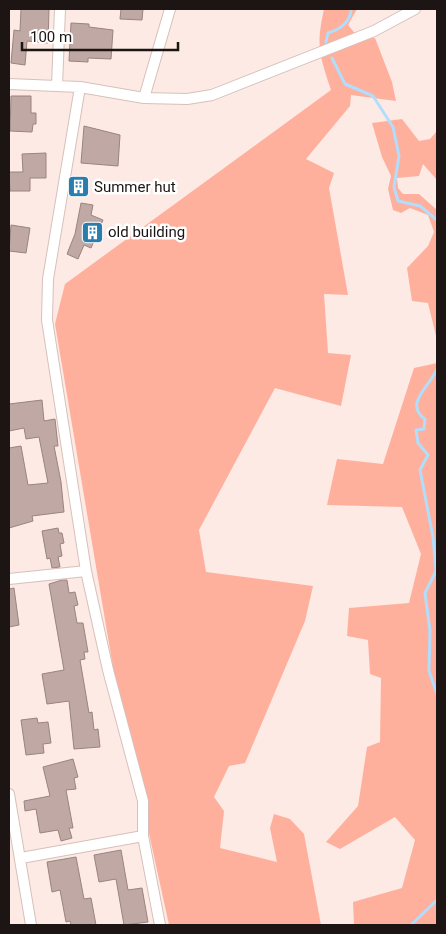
<svg xmlns="http://www.w3.org/2000/svg" width="446" height="934" font-family="Roboto,sans-serif">
  <rect width="100%" height="100%" fill="#fdeae5"/>
  <!-- green -->
  <path fill="#feb09d" d="M324 9H357L348 25 358 37 375 38 392 82 396 101 351 95 350 106 306 159 334 173 329 188 348 295 324 294 328 353 351 355 341 406 275 388 199 530 206 572 313 586 305 621 245 763 229 766 214 797 224 811 220 848 277 862 270 828 274 814 290 819 304 834 321 925H169L114 673 55 324 65 284 331 90C319 54 316 46 324 9Z
    M402 119 419 141 430 139 437 131V180L423 164 419 176 397 178 398 188 403 194H419L437 210V340L428 303 412 301 407 268 428 246 434 232 428 215 410 208 401 213 393 210 388 189 391 176 382 157 372 123Z
    M437 363V925H354L353 902 402 888 415 840 395 817 340 849 326 842 358 806 367 747 380 742 381 678 370 674 368 640 347 636 349 608 409 603 421 554 402 507 327 505 337 459 383 464 414 368Z"/>
  <g fill="none" stroke-linecap="round" stroke-linejoin="round">
    <!-- stream -->
    <path stroke="#b2ddfc" stroke-width="3" d="M326 42 328 33C339 30 351 22 351 9
      M332 58 345 84 373 96 393 127 399 156 394 187 398 201 420 206 437 220
      M437 369C431 385 403 404 425 419L424 429 416 430 418 443 428 455 420 470 433 537 436 571 425 593 430 631 429 671 437 694
      M411 925 437 900"/>
  </g>
  <!-- building -->
  <path fill="#c0a9a4" stroke="#99847f" d="M21 9H49L48 43 27 41 25 65 11 63 14 30 20 31Z
    M121 9H143L142 20 120 19Z
    M71 23 89 24V27L113 30 111 59 88 58V62L69 61Z
    M11 96H31V113H36V124H33L32 132 10 131Z
    M84 126 120 135 118 166 81 163Z
    M46 153V178H30V191H10L9 172H23L22 154Z
    M81 203 93 205 91 215 103 220 91 248 84 245 78 259 67 254 75 234Z
    M11 225 30 228 26 253 9 251Z
    M42 400 44 421 55 419 58 446H54L61 482 64 512 32 516 33 521 9 528V448L21 446 28 485 48 483 39 437 26 439 24 428 9 431V404Z
    M58 528 59 533H62L64 543 60 544 62 556 58 557 60 567 52 568 50 558 47 559 42 531Z
    M62 580H67L69 593 75 592 78 605 74 606 77 623H83L88 652H84L85 659 80 660 89 713 92 712 94 730 98 729 100 747 74 749 69 701 47 704 42 674 64 670 49 584Z
    M14 588 19 625 9 627V589Z
    M37 718 38 723 48 722 51 743 43 744 44 753 26 755 21 720Z
    M73 759 78 777 74 778 76 789 66 790 73 828H69L72 838 61 841 58 830 40 833 36 809 25 811 24 801 50 796 43 767Z
    M121 850 128 890 142 888 148 922 124 925 116 879 99 882 94 855Z
    M76 857 84 899 91 898 96 925H71L70 921 66 922 60 890 52 892 47 862Z"/>
  <g fill="none" stroke-linecap="round" stroke-linejoin="round">
    <defs>
      <path id="street" d="M9 84 80 87 144 98 187 99 212 95 374 31 415 9
        M57 86 60 9
        M80 87 48 279 47 320 86 571 108 670 143 801V836L160 925
        M144 98 170 9
        M9 579 86 571
        M9 794 31 925
        M21 858 143 836"/>
    </defs>
    <!-- street casing -->
    <use href="#street" stroke="#d7c0ba" stroke-width="12"/>
    <!-- street -->
    <use href="#street" stroke="#fff" stroke-width="10"/>
  </g>
  <!-- icons -->
  <defs>
    <symbol id="building-square" viewBox="-11 -11 22 22"><rect x="-9" y="-9" width="18" height="18" rx="4" fill="#2c7dae" stroke="#fff"/><path d="M-4-6H4V6H1V3H-1V6H-4ZM-2.5-4.3h1.7v1.8h-1.7ZM.8-4.3h1.7v1.8H.8ZM-2.5-1h1.7V.8h-1.7ZM.8-1h1.7V.8H.8Z" fill="#fff"/></symbol>
  </defs>
  <g fill-rule="evenodd">
    <use href="#building-square" x="66" y="174" width="25" height="25"/>
    <use href="#building-square" x="80" y="220" width="25" height="25"/>
  </g>
  <g text-anchor="middle" stroke-width="5" stroke-linejoin="round" paint-order="stroke">
    <!-- poi labels -->
    <g font-size="15" fill="#1d1513" stroke="#fff" text-anchor="start">
      <text x="94" y="192">Summer hut</text>
      <text x="108" y="237">old building</text>
    </g>
  </g>
  <!-- border -->
  <rect width="446" height="934" fill="none" stroke="#1d1513" stroke-width="20"/>
  <!-- scale -->
  <path d="M22 42v8h156v-8" fill="none" stroke="#1d1513" stroke-width="2.5"/>
  <text x="30" y="42" font-size="15" fill="#1d1513" stroke="#ffffff" stroke-width="4" paint-order="stroke">100 m</text>
</svg>
